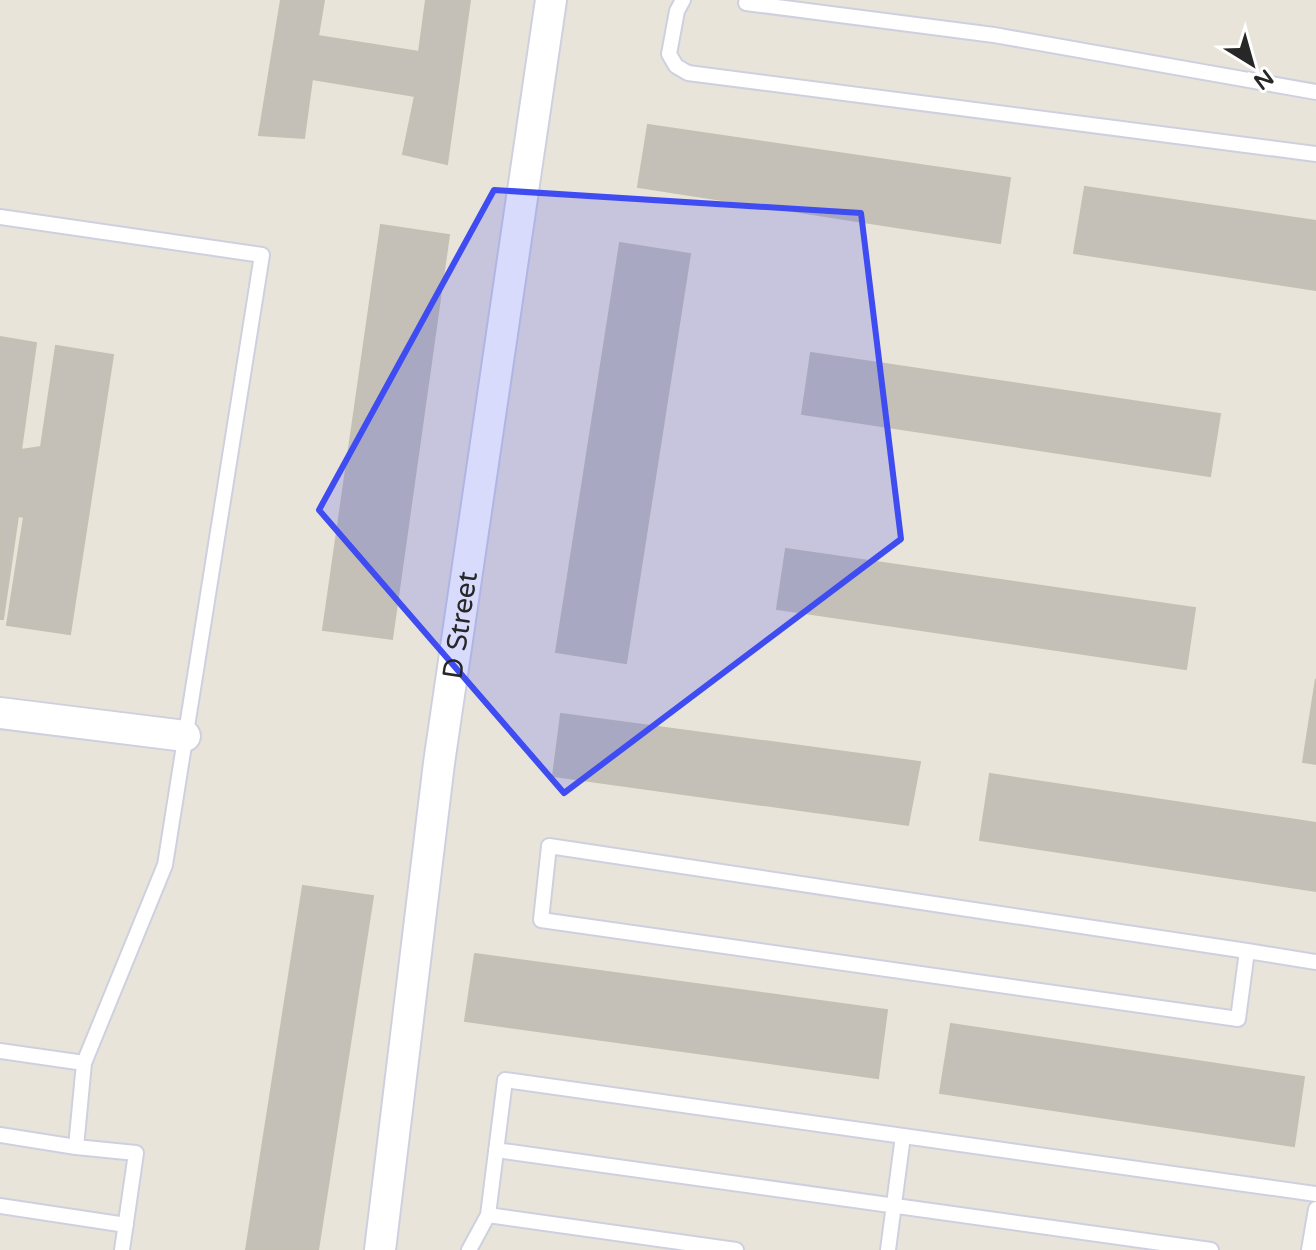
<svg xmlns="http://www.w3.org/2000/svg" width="1316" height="1250" font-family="'Varela Round',sans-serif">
  <rect width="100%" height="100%" fill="#e9e4d9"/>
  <!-- building -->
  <path fill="#c4c0b8" stroke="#c4c0b3" stroke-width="2" d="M281 0H324L318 36 419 52 426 0H470L447 164 403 154 415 96 312 79 304 138 259 135Z
    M648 125 1010 178 1000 243 638 187Z
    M1085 187 1316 221V290L1074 253Z
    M381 225 449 235 392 639 323 630Z
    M620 243 690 254 626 663 556 652Z
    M0 337 36 343 21 450 41 447 56 346 113 355 70 634 7 625 24 517 18 516 3 619H0Z
    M811 353 1220 414 1210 476 802 414Z
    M786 549 1195 608 1186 669 777 609Z
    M1316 679V764L1303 762Z
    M561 714 920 762 908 825 553 776Z
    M990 774 1316 823V891L980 840Z
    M303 886 373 896 318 1250H246Z
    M475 954 887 1010 878 1078 465 1021Z
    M951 1024 1304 1077 1294 1146 940 1093Z"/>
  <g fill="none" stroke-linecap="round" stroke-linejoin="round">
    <defs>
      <path id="service" d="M683 0 677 11 669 54 676 66 688 73 1316 154
        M746 3 994 35 1316 92
        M0 217 262 255 165 865 84 1063 76 1147 136 1153 122 1250
        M1247 951 1238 1019 541 920 549 846 1247 951 1316 962
        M0 1051 84 1063
        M0 1135 76 1147
        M496 1150 1211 1250
        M0 1206 126 1225
        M469 1250 488 1215
        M736 1250 488 1215 505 1080 1316 1194
        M888 1250 903 1136
        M1309 1250 1316 1209"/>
      <g id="minor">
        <path d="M0 713 185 736"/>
        <path id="s1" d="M380 1250 439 763 551 0"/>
      </g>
    </defs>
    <!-- service casing -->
    <use href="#service" stroke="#ced0e0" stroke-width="18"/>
    <!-- minor casing -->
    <use href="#minor" stroke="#ced0e0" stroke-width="34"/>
    <!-- service -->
    <use href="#service" stroke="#fff" stroke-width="14"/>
    <!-- minor -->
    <use href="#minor" stroke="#fff" stroke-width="30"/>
  </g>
  <!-- marked area -->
  <path fill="#3e4cf1" fill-opacity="0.2" stroke="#3e4cf1" stroke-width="6" stroke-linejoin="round" d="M494 190 861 213 901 539 564 793 319 510Z"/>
  <g text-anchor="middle" stroke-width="6" stroke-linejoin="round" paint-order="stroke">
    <!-- street labels -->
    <g font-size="28" fill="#272727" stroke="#fff">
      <text dy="10" stroke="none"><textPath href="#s1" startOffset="630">D Street</textPath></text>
    </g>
  </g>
  <!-- north arrow -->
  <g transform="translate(1252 64) rotate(143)" stroke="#ffffff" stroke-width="6" paint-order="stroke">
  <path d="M0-6L14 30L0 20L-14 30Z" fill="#272727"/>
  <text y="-12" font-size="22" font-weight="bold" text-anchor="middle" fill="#272727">N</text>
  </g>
</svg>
